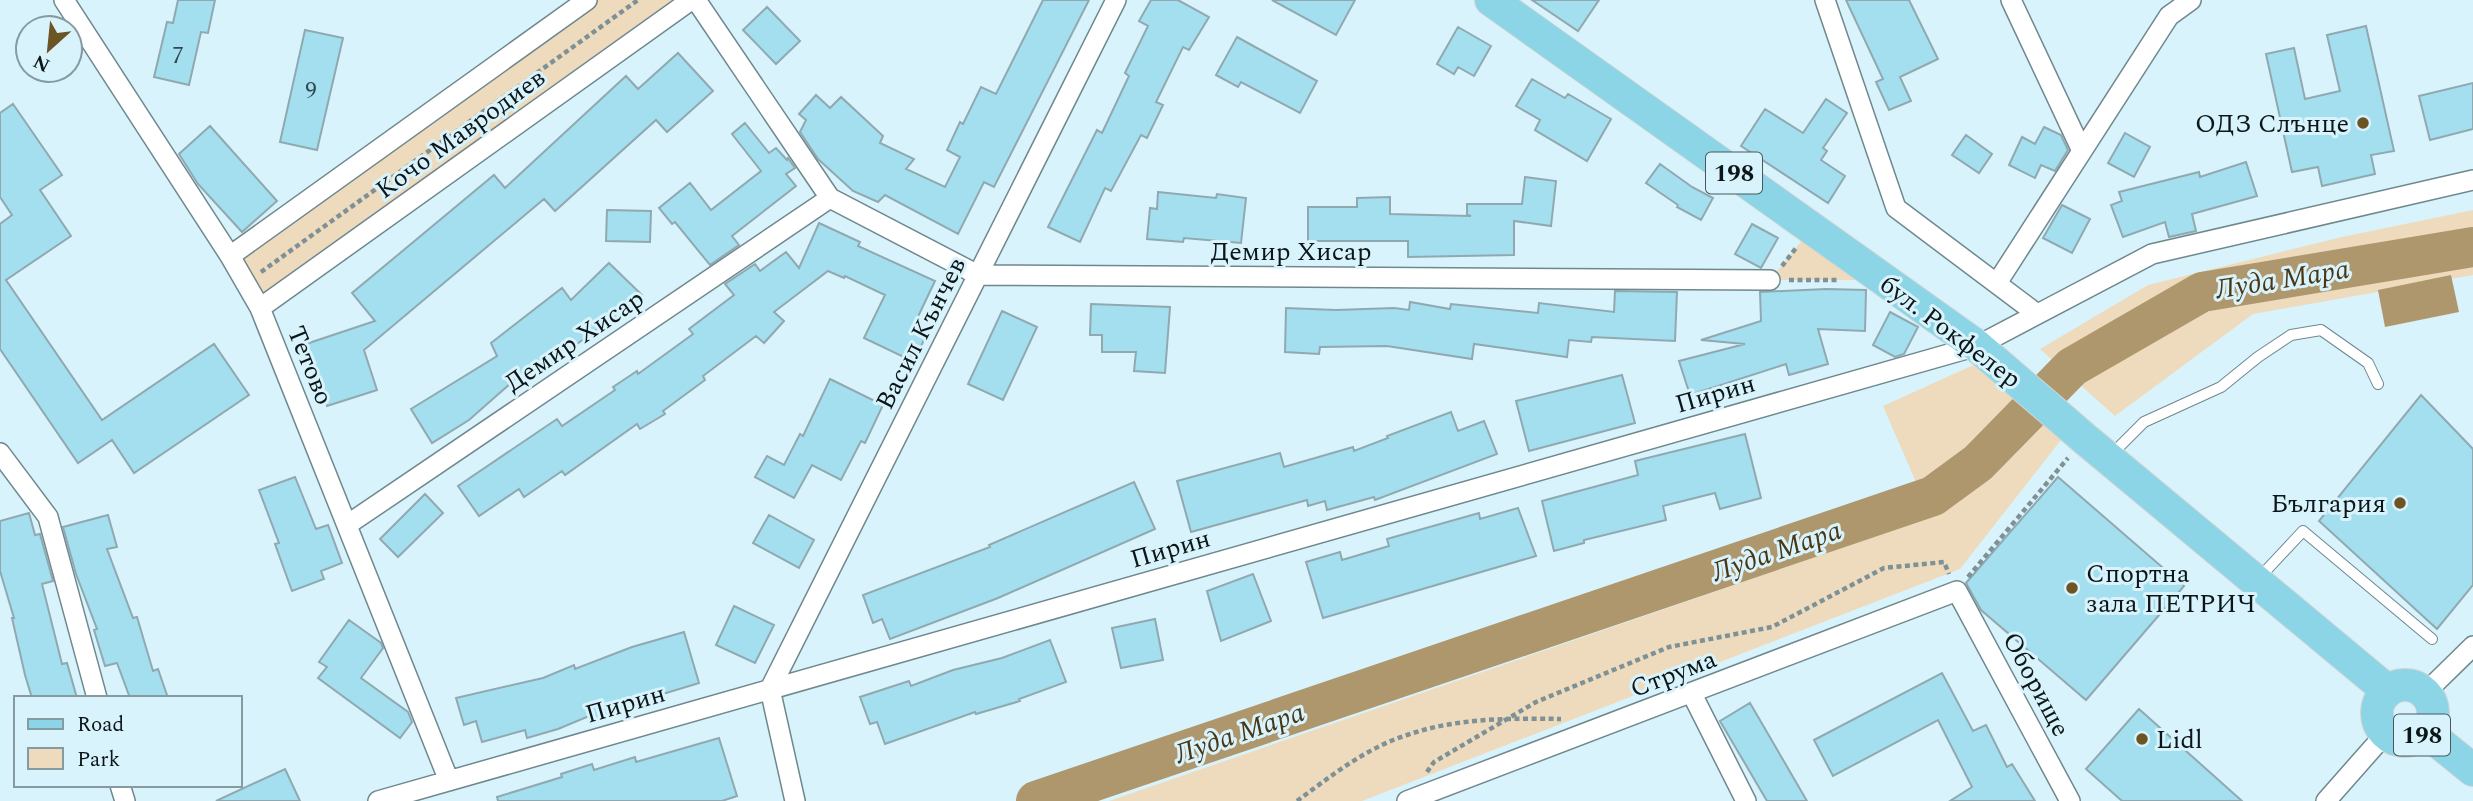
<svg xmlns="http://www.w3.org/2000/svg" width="2473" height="801" font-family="Spectral,serif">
  <rect width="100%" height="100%" fill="#d8f3fb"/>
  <!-- green -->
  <path fill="#eedbbd" d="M587 0H691L260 308 230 256Z
    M2473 210V275L2253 314 2115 416 2040 349 2148 285 2342 237Z
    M1812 228 1886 280H1770Z
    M1978 363 2061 440 1960 569 1362 801H1109L1931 517 1883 406Z"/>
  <!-- water -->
  <path fill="#af976d" d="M2451 275 2459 312 2385 327 2378 290Z"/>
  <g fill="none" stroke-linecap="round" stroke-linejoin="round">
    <!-- river -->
    <path stroke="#af976d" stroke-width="40" d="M1036 801 1933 496 1978 463 2072 367 2202 292 2473 247"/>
  </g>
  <!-- building -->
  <path fill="#a4dfef" stroke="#90a9b0" stroke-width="2" d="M178 0H215L208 33 201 32 189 85 154 77 167 22 173 23Z
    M1043 0H1089L994 187 984 182 958 234 885 195 878 202 853 191 818 159 800 132 806 120 799 114 816 95 830 108 841 97 883 136 880 143 914 159 906 169 945 187 960 157 947 150 960 122 963 124 981 87 996 94Z
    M1151 0H1178L1209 17 1189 50 1183 47 1156 102 1163 105 1147 138 1141 135 1111 191 1105 188 1080 242 1048 227 1097 130 1102 133 1129 76 1125 73 1148 26 1139 21Z
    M1272 0H1355L1336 35Z
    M1532 0H1599L1578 31Z
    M1846 0H1909L1938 59 1900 77 1911 101 1889 110 1876 82 1883 79Z
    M767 7 800 41 776 64 743 30Z
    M2366 26 2394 151 2371 155 2375 174 2322 186 2318 167 2292 172 2266 54 2294 48 2305 99 2340 91 2327 35Z
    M1458 27 1491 46 1474 76 1458 67 1454 74 1437 64Z
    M305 30 343 38 317 150 280 142Z
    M1237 37 1317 81 1300 113 1241 82 1238 87 1216 75Z
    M678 53 713 91 667 132 656 120 555 211 544 199 364 350 377 390 327 406 306 344 375 321 352 293 494 175 505 188 626 76 638 89Z
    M1532 79 1565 98 1568 94 1611 119 1587 161 1535 130 1540 120 1516 106Z
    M2473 83V129L2430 140 2419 96Z
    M1826 99 1847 113 1823 148 1827 151 1821 160 1845 176 1828 203 1741 146 1765 109 1803 133Z
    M13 104 62 175 40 190 71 236 6 280 102 420 214 344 249 395 134 473 112 440 78 463 0 349V224L12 215 0 197V113Z
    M745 123 769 153 776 148 787 160 788 158 795 168 786 174 796 186 732 236 739 245 710 265 675 222 672 224 659 208 690 183 711 210 761 171 732 134Z
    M210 126 277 201 242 232 198 184 179 154Z
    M2044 127 2061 135 2068 150 2055 171 2041 165 2035 178 2009 165 2022 137 2035 144Z
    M2125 133 2150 147 2134 177 2108 163Z
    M1966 135 1992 154 1979 173 1952 155Z
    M2246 162 2257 196 2192 214 2196 231 2169 237 2165 222 2123 237 2111 205 2122 201 2119 192 2199 172 2200 177Z
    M1660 164 1692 187 1713 198 1701 220 1677 207 1678 205 1646 183Z
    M1525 177 1556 181 1551 226 1514 221V255L1408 257V241H1308V207H1357V198L1390 197V214L1471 216 1467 215V204H1522Z
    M1158 192 1216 198 1217 194 1246 198 1241 243 1184 238 1183 242 1147 239 1150 208 1157 209Z
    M2062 205 2090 219 2072 253 2043 238Z
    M607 210 651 211 650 242 606 241Z
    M819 223 860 242 858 246 935 281 914 325 928 331 914 362 864 338 885 295 845 276 844 278 828 271 774 312 784 321 764 343 756 336 703 376 705 380 663 411 665 414 640 429 637 424 565 475 562 471 524 497 519 489 479 516 458 486 557 419 562 426 615 390 613 387 637 371 638 374 693 334 689 329 734 295 725 284 755 264 760 271 786 252 799 268Z
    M1752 224 1778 238 1761 268 1735 254Z
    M609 263 642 295 617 320 614 317 525 382 520 375 469 420 432 443 411 409 497 356 491 343 562 288 571 300Z
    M1826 289 1866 290 1865 331 1818 329 1828 364 1789 375 1786 364 1690 395 1679 361 1745 344 1701 340 1761 321 1760 292Z
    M1615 291 1677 292 1675 341 1592 337 1591 342 1569 340 1567 357 1474 344 1472 359 1387 346 1320 347 1319 354 1285 352 1286 308 1336 310 1394 308 1409 310 1410 302 1450 309 1451 304 1538 313 1539 303 1614 312Z
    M1091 304 1170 307 1165 373 1134 371 1136 352H1102V335H1090Z
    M1002 311 1037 327 1003 400 968 384Z
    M1890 312 1918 327 1904 354 1895 357 1873 345Z
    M1622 375 1635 423 1529 451 1516 401Z
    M830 379 883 405 865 443 861 441 841 480 812 465 794 498 755 477 767 456 784 465 800 434 803 436Z
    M2421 395 2473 449V585L2437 629 2319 521Z
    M1451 412 1458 431 1484 421 1497 454 1375 500 1374 497 1327 510 1325 501 1308 506 1307 500 1191 532 1177 481 1280 453 1284 467 1353 447 1354 451 1388 438 1387 436Z
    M1745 434 1761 498 1720 509 1715 493 1663 506 1666 520 1584 540V543L1554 551 1542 501 1638 475 1635 461Z
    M295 477 316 529 328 525 342 563 321 571 324 579 292 591 275 544 279 543 259 490Z
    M2058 477 2184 586 2086 700 1981 610 1966 583Z
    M1134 482 1155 529 998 598 890 639 882 619 873 623 863 595 990 547 989 545Z
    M425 494 443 513 398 557 380 539Z
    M1518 508 1536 556 1323 618 1306 562 1340 552 1342 560 1389 546 1387 539 1479 513 1480 519Z
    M29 513 35 535 40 534 53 581 42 584 62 664 67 663 77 698H32L25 675 12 618H14L0 571V521Z
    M108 515 117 547 107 549 133 618 137 617 153 671 158 669 168 698H130L117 663 105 666 94 630 97 629 76 574 63 527Z
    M769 515 814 540 799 568 753 543Z
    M1253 574 1271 621 1221 641 1207 591Z
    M734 606 774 625 755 663 716 645Z
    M1155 619 1163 660 1121 668 1112 628Z
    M349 620 381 643 383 648 361 678 408 712 412 722 400 738 318 678 327 667 319 662Z
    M684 632 699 683 663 694 662 688 622 704 624 709 592 722 589 716 558 729 527 738 525 730 482 742 476 721 464 725 456 698 543 678 574 665 575 669 632 647Z
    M1050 640 1066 682 1019 699 1020 701 976 714 975 712 885 744 877 722 870 724 860 697 909 681 911 686 953 670 1002 658Z
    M1942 673 1973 731 1986 725 2007 767 2012 764 2035 801H1950L1972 787 1938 720 1833 776 1814 740Z
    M1750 703 1807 801H1767L1720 721Z
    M2139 709 2242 801H2122L2086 769Z
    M719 738 737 796 722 801H498L497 797 562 777 561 774 592 764 594 770 635 757 636 762Z
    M285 769 300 801H216Z"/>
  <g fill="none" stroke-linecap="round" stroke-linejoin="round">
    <defs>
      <path id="service" d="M2111 455 2144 422 2221 387 2258 357 2291 335 2321 330 2368 363 2378 384
        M2260 577 2303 531 2432 639"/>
      <path id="minor" d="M64 0 230 256 260 308 449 781
        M696 0 830 198 978 275 1770 280
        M1825 0 1896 208 2037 314
        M2011 0 2082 151
        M230 256 587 0
        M1997 283 2169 16 2191 0
        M260 308 691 0
        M0 453 48 517 97 698
        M347 525 830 198
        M2425 693 2473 646
        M1692 694 1746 801
        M120 785 125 801
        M378 801 1977 346 2152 254 2473 180
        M795 801 770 689 1116 0
        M1407 801 1957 591 2070 801
        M2326 801 2386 733"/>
      <path id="primary" d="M1491 0 1977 346 2085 439 2388 691
        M2377 713a28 28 0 1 1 56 0a28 28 0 1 1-56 0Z
        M2426 732 2473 770"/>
    </defs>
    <!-- service casing -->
    <use href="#service" stroke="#6f888e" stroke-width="12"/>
    <!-- minor casing -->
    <use href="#minor" stroke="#6f888e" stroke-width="22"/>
    <!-- primary casing -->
    <use href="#primary" stroke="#d3d5d5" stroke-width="34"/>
    <!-- path -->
    <path stroke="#7d9196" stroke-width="4.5" stroke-dasharray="5 3.5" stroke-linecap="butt" d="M1782 266 1796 248
      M261 272 638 0
      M1789 280H1839
      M1968 577 2068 458
      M1427 772 1434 762 1536 702 1669 647 1772 627 1884 568 1944 562 1949 574
      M1297 801C1331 776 1366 748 1407 735 1455 718 1511 718 1561 719"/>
    <!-- service -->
    <use href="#service" stroke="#fff" stroke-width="10"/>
    <!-- minor -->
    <use href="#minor" stroke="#fff" stroke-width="19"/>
    <!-- primary -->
    <use href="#primary" stroke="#8bd5e6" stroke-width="32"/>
  </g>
  <!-- markers -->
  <g fill="#6d5425" stroke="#d8f3fb" stroke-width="2.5">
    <circle cx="2363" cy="123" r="7"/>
    <circle cx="2400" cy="503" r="7"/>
    <circle cx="2072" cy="588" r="7"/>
    <circle cx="2142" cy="739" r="7"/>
  </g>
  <g text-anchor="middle" stroke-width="6" stroke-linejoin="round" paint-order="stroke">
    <!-- number labels -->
    <g font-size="23" fill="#32484e">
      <text x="178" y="63">7</text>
      <text x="311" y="98">9</text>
    </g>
    <!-- shield labels -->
    <g fill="#d8f3fb" stroke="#49585c" stroke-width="2">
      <rect x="1706" y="152.5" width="56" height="41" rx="5"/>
      <rect x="2394" y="714.5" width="56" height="41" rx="5"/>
    </g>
    <g font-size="24" font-weight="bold" fill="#0c1618">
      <text x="1734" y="181">198</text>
      <text x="2422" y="743">198</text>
    </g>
    <!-- poi labels -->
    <g font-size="26" fill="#0c1618" stroke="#d8f3fb" text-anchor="end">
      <text x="2349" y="132">ОДЗ Слънце</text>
      <text x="2386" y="512">България</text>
      <text x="2086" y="582" text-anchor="start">Спортна<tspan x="2086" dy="30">зала ПЕТРИЧ</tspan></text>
      <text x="2156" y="748" text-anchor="start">Lidl</text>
    </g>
    <!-- street labels -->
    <g font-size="26" fill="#0c1618" stroke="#d8f3fb">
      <text transform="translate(460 133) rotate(-36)" y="9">Кочо Мавродиев</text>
      <text x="1291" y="260">Демир Хисар</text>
      <text transform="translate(1951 331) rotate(37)" y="9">бул. Рокфелер</text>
      <text transform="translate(920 333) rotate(-63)" y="9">Васил Кънчев</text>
      <text transform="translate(574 340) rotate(-34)" y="9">Демир Хисар</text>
      <text transform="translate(311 365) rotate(68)" y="9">Тетово</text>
      <text transform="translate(1715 393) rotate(-16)" y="9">Пирин</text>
      <text transform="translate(1170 548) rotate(-16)" y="9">Пирин</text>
      <text transform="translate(1673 673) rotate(-21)" y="9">Струма</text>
      <text transform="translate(2037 684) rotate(62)" y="9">Оборище</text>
      <text transform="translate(625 703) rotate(-16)" y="9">Пирин</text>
    </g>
    <!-- water labels -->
    <g font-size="28" font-style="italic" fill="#493614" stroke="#d8f3fb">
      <text transform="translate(2282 278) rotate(-9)" y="10">Луда Мара</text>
      <text transform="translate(1776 550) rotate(-19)" y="10">Луда Мара</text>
      <text transform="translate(1239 732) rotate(-19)" y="10">Луда Мара</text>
    </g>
  </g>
  <!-- legend -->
  <rect x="14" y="696" width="228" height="91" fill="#d8f3fb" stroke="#869ba0" stroke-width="2"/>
  <rect x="28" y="719" width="35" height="10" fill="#8bd5e6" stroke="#869ba0" stroke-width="2"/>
  <text x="77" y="731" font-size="21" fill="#0c1618">Road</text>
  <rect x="28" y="748" width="35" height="21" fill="#eedbbd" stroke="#869ba0" stroke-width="2"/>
  <text x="77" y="766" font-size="21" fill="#0c1618">Park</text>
  <!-- north arrow -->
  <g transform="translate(49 49) rotate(207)"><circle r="33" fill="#d8f3fb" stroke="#869ba0" stroke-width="2"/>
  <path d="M0-5L12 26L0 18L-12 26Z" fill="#6d5425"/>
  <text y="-10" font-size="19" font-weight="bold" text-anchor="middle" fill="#0c1618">N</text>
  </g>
</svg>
